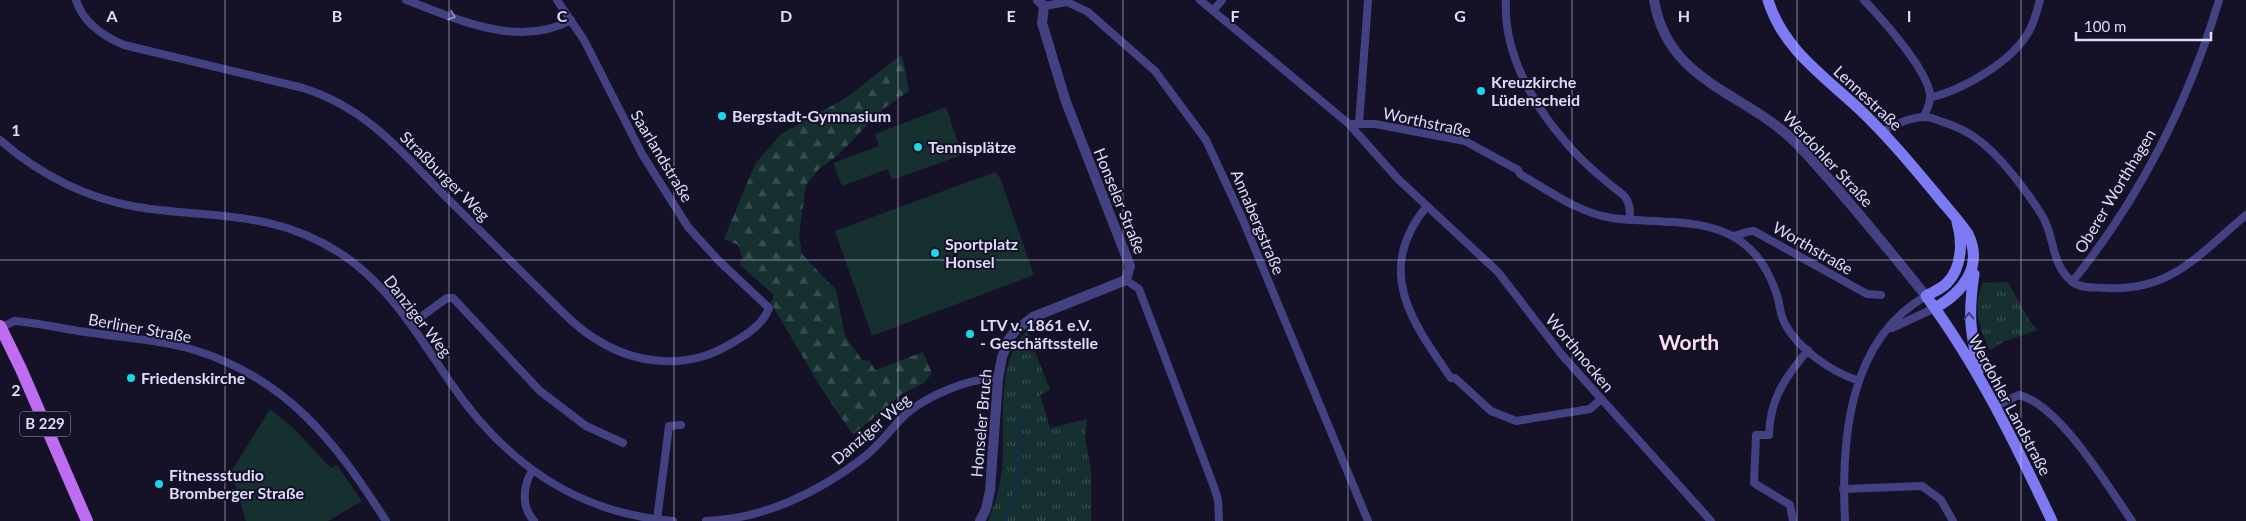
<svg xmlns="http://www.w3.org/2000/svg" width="2246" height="521" font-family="Lato,sans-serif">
  <defs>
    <pattern id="grass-tufts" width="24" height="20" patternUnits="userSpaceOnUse" patternTransform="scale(1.25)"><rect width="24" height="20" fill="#16302f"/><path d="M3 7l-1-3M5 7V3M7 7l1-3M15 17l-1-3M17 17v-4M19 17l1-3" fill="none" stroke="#374d4e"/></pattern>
    <pattern id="forest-firs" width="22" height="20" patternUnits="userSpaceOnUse" patternTransform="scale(1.25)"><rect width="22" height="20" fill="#16302f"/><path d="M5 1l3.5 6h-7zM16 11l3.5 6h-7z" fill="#374d4e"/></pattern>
  </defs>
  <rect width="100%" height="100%" fill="#151227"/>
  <!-- grass -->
  <path fill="url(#grass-tufts)" d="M2008 282 2030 322 2038 330 2005 341 1990 350C1979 329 1972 306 1983 283Z
    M1027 331 1050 390 1040 395 1050 428 1087 419 1085 437 1091 470V521H988C995 505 1000 487 1002 469 1006 426 994 362 1027 331Z"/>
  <!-- forest -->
  <path fill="url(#forest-firs)" d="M901 55 904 63 909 91 883 109 837 156 820 168 806 185 799 235 802 254 836 290 845 336 862 360 870 361 875 370 923 352 932 373 924 383 902 394 853 435 820 386 771 303 774 295 740 265 742 256 738 245 724 239 755 164 781 134 846 98Z"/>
  <!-- park -->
  <path fill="#16302f" d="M946 107 962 155 892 180 888 169 842 186 833 163 879 146 875 134Z
    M995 172 1000 178 1034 275 872 336 835 231Z
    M270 409 293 428 331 468 337 465 362 501 328 521H246L231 472Z"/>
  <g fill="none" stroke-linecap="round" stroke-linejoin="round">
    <!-- stream -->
    <path stroke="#152c4d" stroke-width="2.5" d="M1006 521 1018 482 1020 412"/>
    <!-- minor -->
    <path stroke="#434181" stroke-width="8" d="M76 0C83 23 103 36 124 45L303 88C366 108 400 150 445 196 476 227 508 258 539 289 558 307 576 328 599 341 636 364 686 369 725 347 741 338 762 327 769 308L719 261 688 227 642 154 584 40 557 0
      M406 0C458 19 518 49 571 20
      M1200 0 1349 124 1398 179 1498 272 1562 355 1711 521
      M1506 0C1503 50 1531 102 1563 139 1576 155 1591 169 1607 182 1612 187 1620 191 1625 197 1630 203 1630 211 1630 218
      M1864 0C1881 18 1932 74 1930 98 1930 104 1926 111 1924 117
      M1044 6 1067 2 1088 12 1155 71 1206 140 1243 220 1368 521
      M1213 11 1222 0
      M1930 98C1964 89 2010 63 2028 33 2034 23 2037 11 2040 0
      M1349 124H1375L1465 141 1518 170 1520 174C1549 191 1579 213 1612 218 1653 224 1703 216 1739 240 1759 254 1769 272 1777 295 1780 305 1780 315 1785 324 1799 350 1832 372 1859 381
      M1359 124 1368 0
      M1882 131C1895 125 1910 117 1925 117 1931 117 1937 120 1943 122 1955 126 1967 131 1977 139 1999 154 2029 194 2043 217 2055 238 2051 266 2073 282 2082 289 2095 287 2106 288 2172 292 2200 253 2246 215
      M0 140C39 174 86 198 137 207 213 219 271 209 340 253 389 285 418 335 450 382 504 462 575 513 673 521
      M1427 206C1374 270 1411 321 1451 378
      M1732 236C1741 236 1746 230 1754 231L1867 294 1881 295
      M1126 280 1139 289 1214 487 1218 500 1219 521
      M2072 282C2139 200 2189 101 2219 0
      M411 324 447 298H453L540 391 586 426 623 443
      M1 328 14 321C41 323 67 330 93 333 125 338 160 340 191 349 286 377 335 441 386 521
      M1892 328 1935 308
      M1455 378 1491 411 1516 421 1590 409 1601 399
      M1995 406 2019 395C2060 405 2108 487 2132 521
      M532 471C523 486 521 507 534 521
      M1843 489 1922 486 1941 500 1953 521
      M657 520 669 426 681 425
      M706 521C764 519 819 492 863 458 880 445 891 428 906 414 927 396 970 377 998 379
      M1793 521 1790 505 1754 483 1756 435H1769C1770 398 1785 378 1808 350
      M1845 521C1841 441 1848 340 1926 296"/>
    <!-- tertiary -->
    <path stroke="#434181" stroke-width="10" d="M1654 0C1668 85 1747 91 1799 146 1843 193 1885 245 1926 296
      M980 521 986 509 990 491 998 379 1002 357 1009 339 1016 330 1033 317 1126 280 1130 266 1066 102 1042 23 1044 6 1038 0"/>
    <!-- secondary -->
    <path stroke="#7c7bf3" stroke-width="11" d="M1768 0C1782 47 1821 74 1856 106 1885 133 1910 163 1935 193 1946 207 1959 220 1968 234 1984 267 1962 293 1935 308
      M1957 222C1963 241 1962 268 1947 283 1941 289 1933 292 1926 296 1978 366 2015 443 2052 521
      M1974 274C1968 315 1970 330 1979 370"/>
    <!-- primary -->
    <path stroke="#be6cf2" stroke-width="12" d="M0 326 21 369 87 521"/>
  </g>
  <!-- one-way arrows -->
  <defs><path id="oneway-chevron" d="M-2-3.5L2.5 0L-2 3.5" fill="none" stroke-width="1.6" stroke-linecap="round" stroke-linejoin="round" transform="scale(1.25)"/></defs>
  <use stroke="#8986b8" href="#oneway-chevron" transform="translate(452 16) rotate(19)"/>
  <use stroke="#3e3c79" href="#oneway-chevron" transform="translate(1969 316) rotate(-91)"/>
  <!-- grid -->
  <path fill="none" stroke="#dedbfc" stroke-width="1" stroke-opacity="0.55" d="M225 0V521M449 0V521M674 0V521M898 0V521M1123 0V521M1348 0V521M1572 0V521M1797 0V521M2021 0V521M0 260H2246"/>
  <!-- markers -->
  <g fill="#18d9ea" stroke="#151227" stroke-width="2">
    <circle cx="1481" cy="91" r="5"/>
    <circle cx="722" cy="116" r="5"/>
    <circle cx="918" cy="147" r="5"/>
    <circle cx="935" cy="253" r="5"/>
    <circle cx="970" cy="334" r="5"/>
    <circle cx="131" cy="378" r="5"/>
    <circle cx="159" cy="484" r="5"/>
  </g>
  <g text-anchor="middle" stroke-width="4" stroke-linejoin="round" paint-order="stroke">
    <!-- shield labels -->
    <rect fill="#151227" stroke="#a29fbc" stroke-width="1" x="20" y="411.5" width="50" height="25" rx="4"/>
    <g font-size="15" font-weight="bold" fill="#dedbfc">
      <text x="45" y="429">B 229</text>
    </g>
    <!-- poi labels -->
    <g font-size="16" font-weight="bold" fill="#dedbfc" stroke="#151227" text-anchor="start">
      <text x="1491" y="88">Kreuzkirche<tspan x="1491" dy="18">Lüdenscheid</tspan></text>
      <text x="732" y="122">Bergstadt-Gymnasium</text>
      <text x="928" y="153">Tennisplätze</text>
      <text x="945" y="250">Sportplatz<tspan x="945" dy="18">Honsel</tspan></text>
      <text x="980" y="331">LTV v. 1861 e.V.<tspan x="980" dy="18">- Geschäftsstelle</tspan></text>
      <text x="141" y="384">Friedenskirche</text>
      <text x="169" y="481">Fitnessstudio<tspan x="169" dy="18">Bromberger Straße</tspan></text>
    </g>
    <!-- street labels -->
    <g font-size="16" fill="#dedbfc" stroke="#151227">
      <text transform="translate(1868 98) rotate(43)" y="6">Lennestraße</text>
      <text transform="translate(1427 122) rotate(12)" y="6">Worthstraße</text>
      <text transform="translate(662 156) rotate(59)" y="6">Saarlandstraße</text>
      <text transform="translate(1828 159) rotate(47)" y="6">Werdohler Straße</text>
      <text transform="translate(445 176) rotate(45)" y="6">Straßburger Weg</text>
      <text transform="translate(2115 191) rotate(-59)" y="6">Oberer Worthhagen</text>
      <text transform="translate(1120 201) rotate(68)" y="6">Honseler Straße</text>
      <text transform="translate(1258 222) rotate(67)" y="6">Annabergstraße</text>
      <text transform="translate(1813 248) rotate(30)" y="6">Worthstraße</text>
      <text transform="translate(418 316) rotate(52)" y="6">Danziger Weg</text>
      <text transform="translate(140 328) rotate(10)" y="6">Berliner Straße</text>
      <text transform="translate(1580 353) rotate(50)" y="6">Worthnocken</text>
      <text transform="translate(2010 405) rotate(62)" y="6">Werdohler Landstraße</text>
      <text transform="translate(981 423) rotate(-85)" y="6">Honseler Bruch</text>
      <text transform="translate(871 429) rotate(-41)" y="6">Danziger Weg</text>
    </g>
    <!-- district labels -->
    <g font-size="21" font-weight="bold" fill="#fcddf1" stroke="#151227">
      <text x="1689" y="350">Worth</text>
    </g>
  </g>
  <g font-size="16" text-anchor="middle" font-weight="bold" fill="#dedbfc" stroke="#151227" stroke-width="4" stroke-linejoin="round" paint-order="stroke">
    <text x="112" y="22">A</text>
    <text x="337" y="22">B</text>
    <text x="562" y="22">C</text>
    <text x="786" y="22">D</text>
    <text x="1011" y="22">E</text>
    <text x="1235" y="22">F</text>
    <text x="1460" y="22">G</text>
    <text x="1684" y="22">H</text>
    <text x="1909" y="22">I</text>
    <text x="16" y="136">1</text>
    <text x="16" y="396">2</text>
  </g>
  <!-- scale -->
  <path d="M2076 32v8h135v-8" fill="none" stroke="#dedbfc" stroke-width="2.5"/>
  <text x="2084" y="32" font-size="15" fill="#dedbfc" stroke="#151227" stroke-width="4" paint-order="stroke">100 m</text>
</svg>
